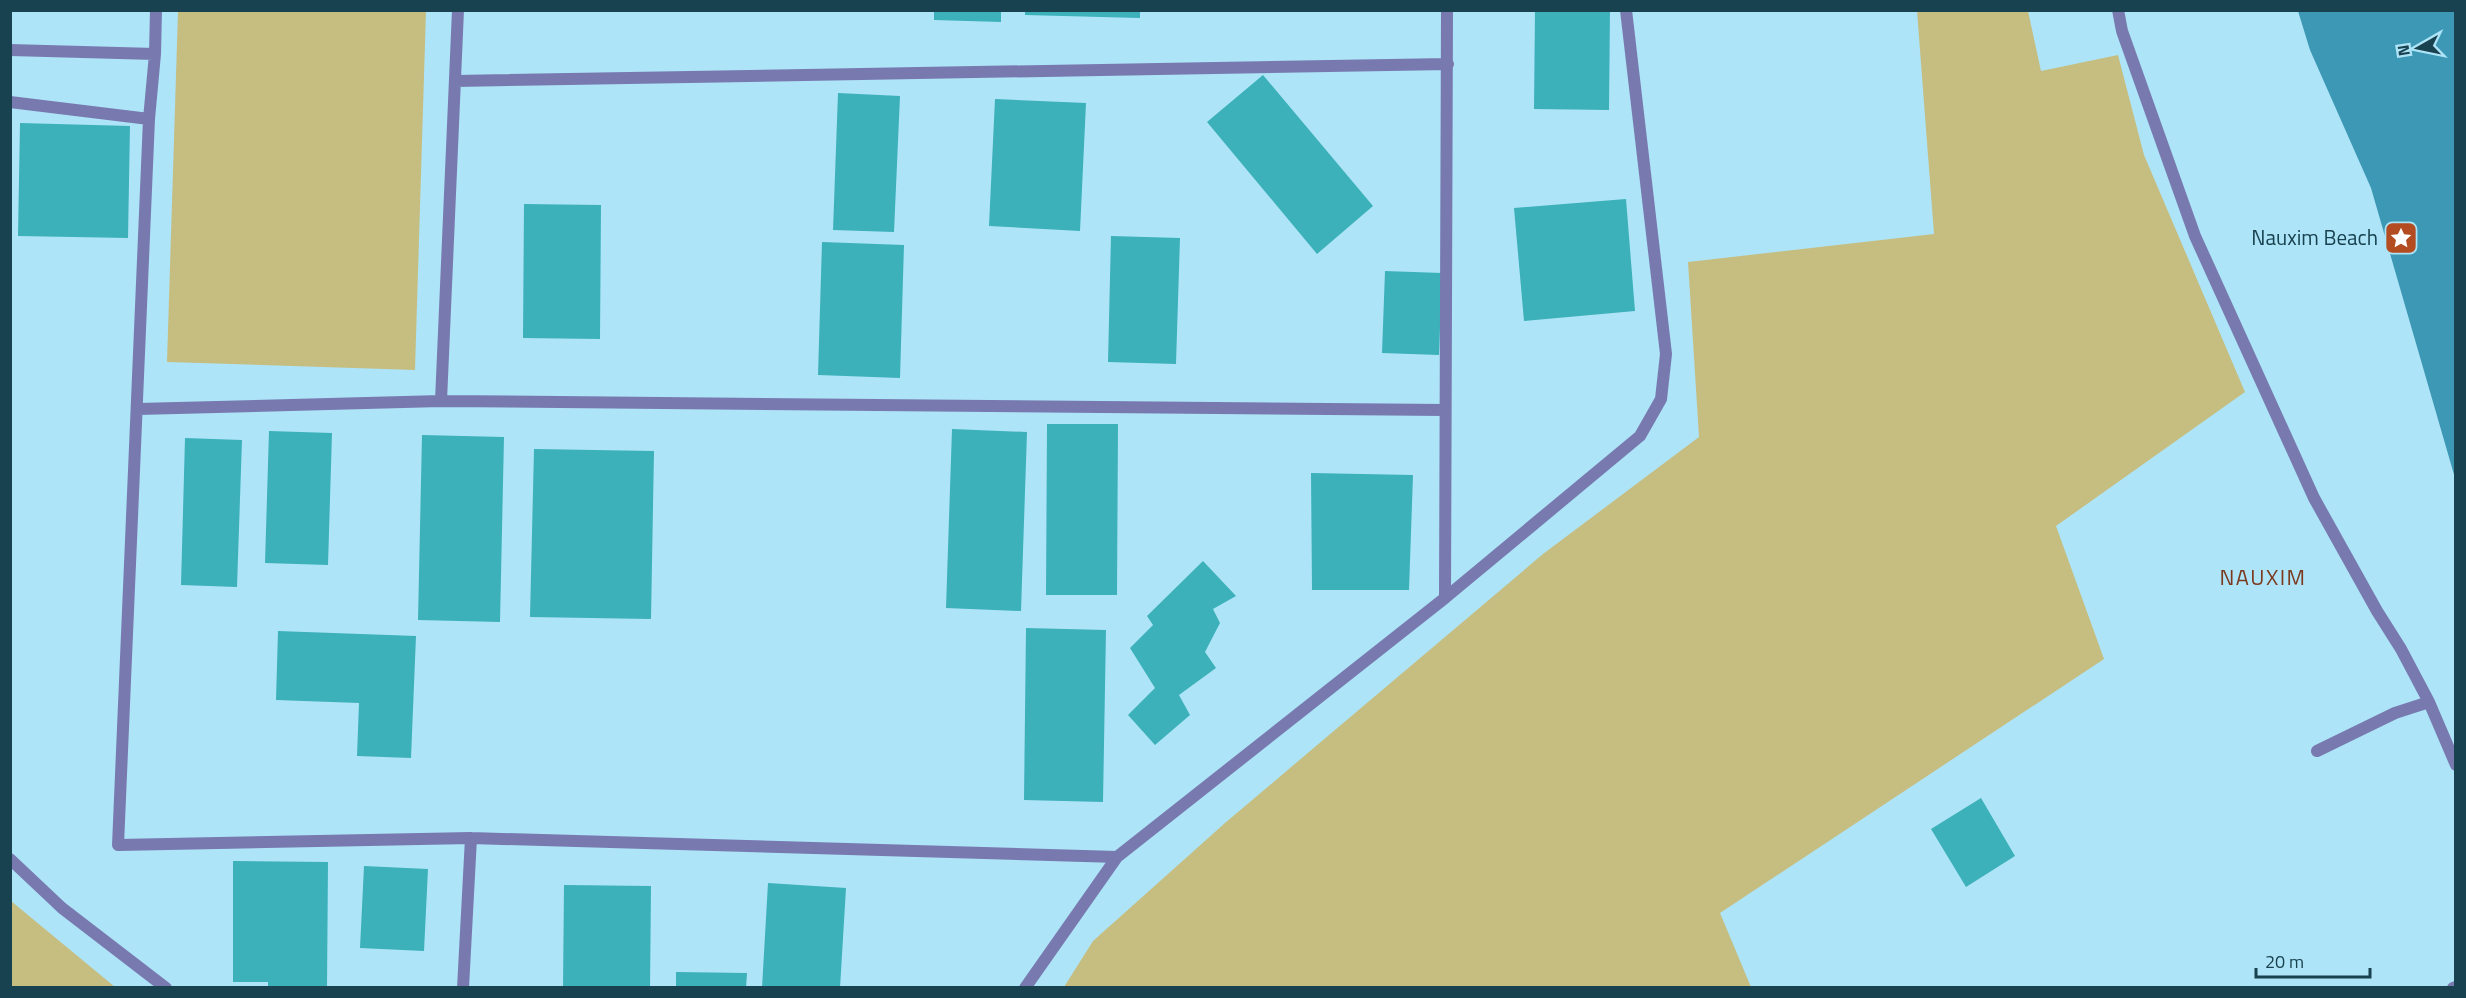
<svg xmlns="http://www.w3.org/2000/svg" width="2466" height="998" font-family="'Titillium Web',sans-serif">
  <rect width="100%" height="100%" fill="#aee4f8"/>
  <!-- green -->
  <path fill="#c6be81" d="M178 11H426L415 370 167 362Z
    M1917 11H2028L2041 71 2118 55 2144 155 2245 392 2056 526 2104 659 1720 913 1751 987H1064L1093 941 1225 823 1543 554 1699 437 1688 262 1934 234Z
    M10 901H11L115 987H11Z"/>
  <!-- water -->
  <path fill="#3c98b4" d="M2298 11H2455V478L2371 188 2310 50Z"/>
  <!-- building -->
  <path fill="#3cb1b9" d="M934 10H1001V22L934 20Z
    M1025 10H1140V18L1025 15Z
    M1535 10H1610L1609 110 1534 109Z
    M1263 75 1373 206 1317 254 1207 122Z
    M838 93 900 96 894 232 833 230Z
    M995 99 1086 103 1080 231 989 226Z
    M20 123 130 126 128 238 18 236Z
    M1626 199 1635 311 1524 321 1514 208Z
    M524 204 601 205 600 339 523 338Z
    M1111 236 1180 238 1176 364 1108 362Z
    M822 242 904 245 900 378 818 375Z
    M1385 271 1442 273 1439 355 1382 353Z
    M1047 424H1118L1117 595H1046Z
    M952 429 1027 432 1021 611 946 608Z
    M269 431 332 433 328 565 265 563Z
    M422 435 504 437 500 622 418 620Z
    M185 438 242 440 237 587 181 585Z
    M534 449 654 451 651 619 530 617Z
    M1311 473 1413 475 1409 590H1312Z
    M1203 561 1236 596 1213 609 1220 623 1205 652 1216 668 1179 695 1190 715 1155 745 1128 715 1155 688 1130 648 1153 625 1147 616Z
    M1026 628 1106 630 1103 802 1024 800Z
    M278 631 416 636 411 758 357 756 359 703 276 700Z
    M1981 798 2015 856 1966 887 1931 829Z
    M233 861 328 862 327 988H268V982H233Z
    M364 866 428 869 424 951 360 948Z
    M768 883 846 888 840 988H762Z
    M564 885 651 886 650 988H563Z
    M676 972 747 973 746 988H676Z"/>
  <g fill="none" stroke-linecap="round" stroke-linejoin="round">
    <!-- minor -->
    <path stroke="#787aaf" stroke-width="12" d="M156 10 155 54 149 119 118 845 471 838 1117 857 1445 598 1447 10
      M2118 10 2122 31 2195 236 2314 498 2377 611 2401 649 2429 702 2456 765
      M10 50 155 54
      M455 81 1448 64
      M10 102 149 119
      M441 401 458 10
      M138 409 441 401 1445 410
      M1445 598 1640 436 1661 399 1666 354 1626 10
      M2317 751 2395 713 2429 702
      M10 859 62 908 166 988
      M463 988 471 838
      M1025 988 1117 857
      M2453 988 2456 987"/>
  </g>
  <!-- icons -->
  <defs>
    <symbol id="sight-square" viewBox="-11 -11 22 22"><rect x="-9" y="-9" width="18" height="18" rx="4" fill="#b34d21" stroke="#aee4f8"/><path d="M0-6L1.8-2.2L6-1.7L2.9 1.2L3.7 5.4L0 3.3L-3.7 5.4L-2.9 1.2L-6-1.7L-1.8-2.2Z" fill="#fff"/></symbol>
  </defs>
  <g fill-rule="evenodd">
    <use href="#sight-square" x="2382" y="219" width="38" height="38"/>
  </g>
  <g text-anchor="middle" stroke-width="4.5" stroke-linejoin="round" paint-order="stroke">
    <!-- poi labels -->
    <g font-size="21" fill="#18424f" stroke="#aee4f8" text-anchor="end">
      <text x="2378" y="245">Nauxim Beach</text>
    </g>
    <!-- neighbourhood labels -->
    <g font-size="22" letter-spacing="1.5" fill="#7b391e" stroke="#aee4f8">
      <text x="2263" y="585">NAUXIM</text>
    </g>
  </g>
  <!-- border -->
  <rect width="2466" height="998" fill="none" stroke="#18424f" stroke-width="24"/>
  <!-- north arrow -->
  <g transform="translate(2418 48) rotate(261)" stroke="#aee4f8" stroke-width="4.5" paint-order="stroke">
  <path d="M0-4.5L10 22L0 15L-10 22Z" fill="#18424f"/>
  <text y="-9" font-size="16" font-weight="bold" text-anchor="middle" fill="#18424f">N</text>
  </g>
  <!-- scale -->
  <path d="M2256 968v9h114v-9" fill="none" stroke="#18424f" stroke-width="3"/>
  <text x="2265" y="968" font-size="18" fill="#18424f" stroke="#aee4f8" stroke-width="4.5" paint-order="stroke">20 m</text>
</svg>
